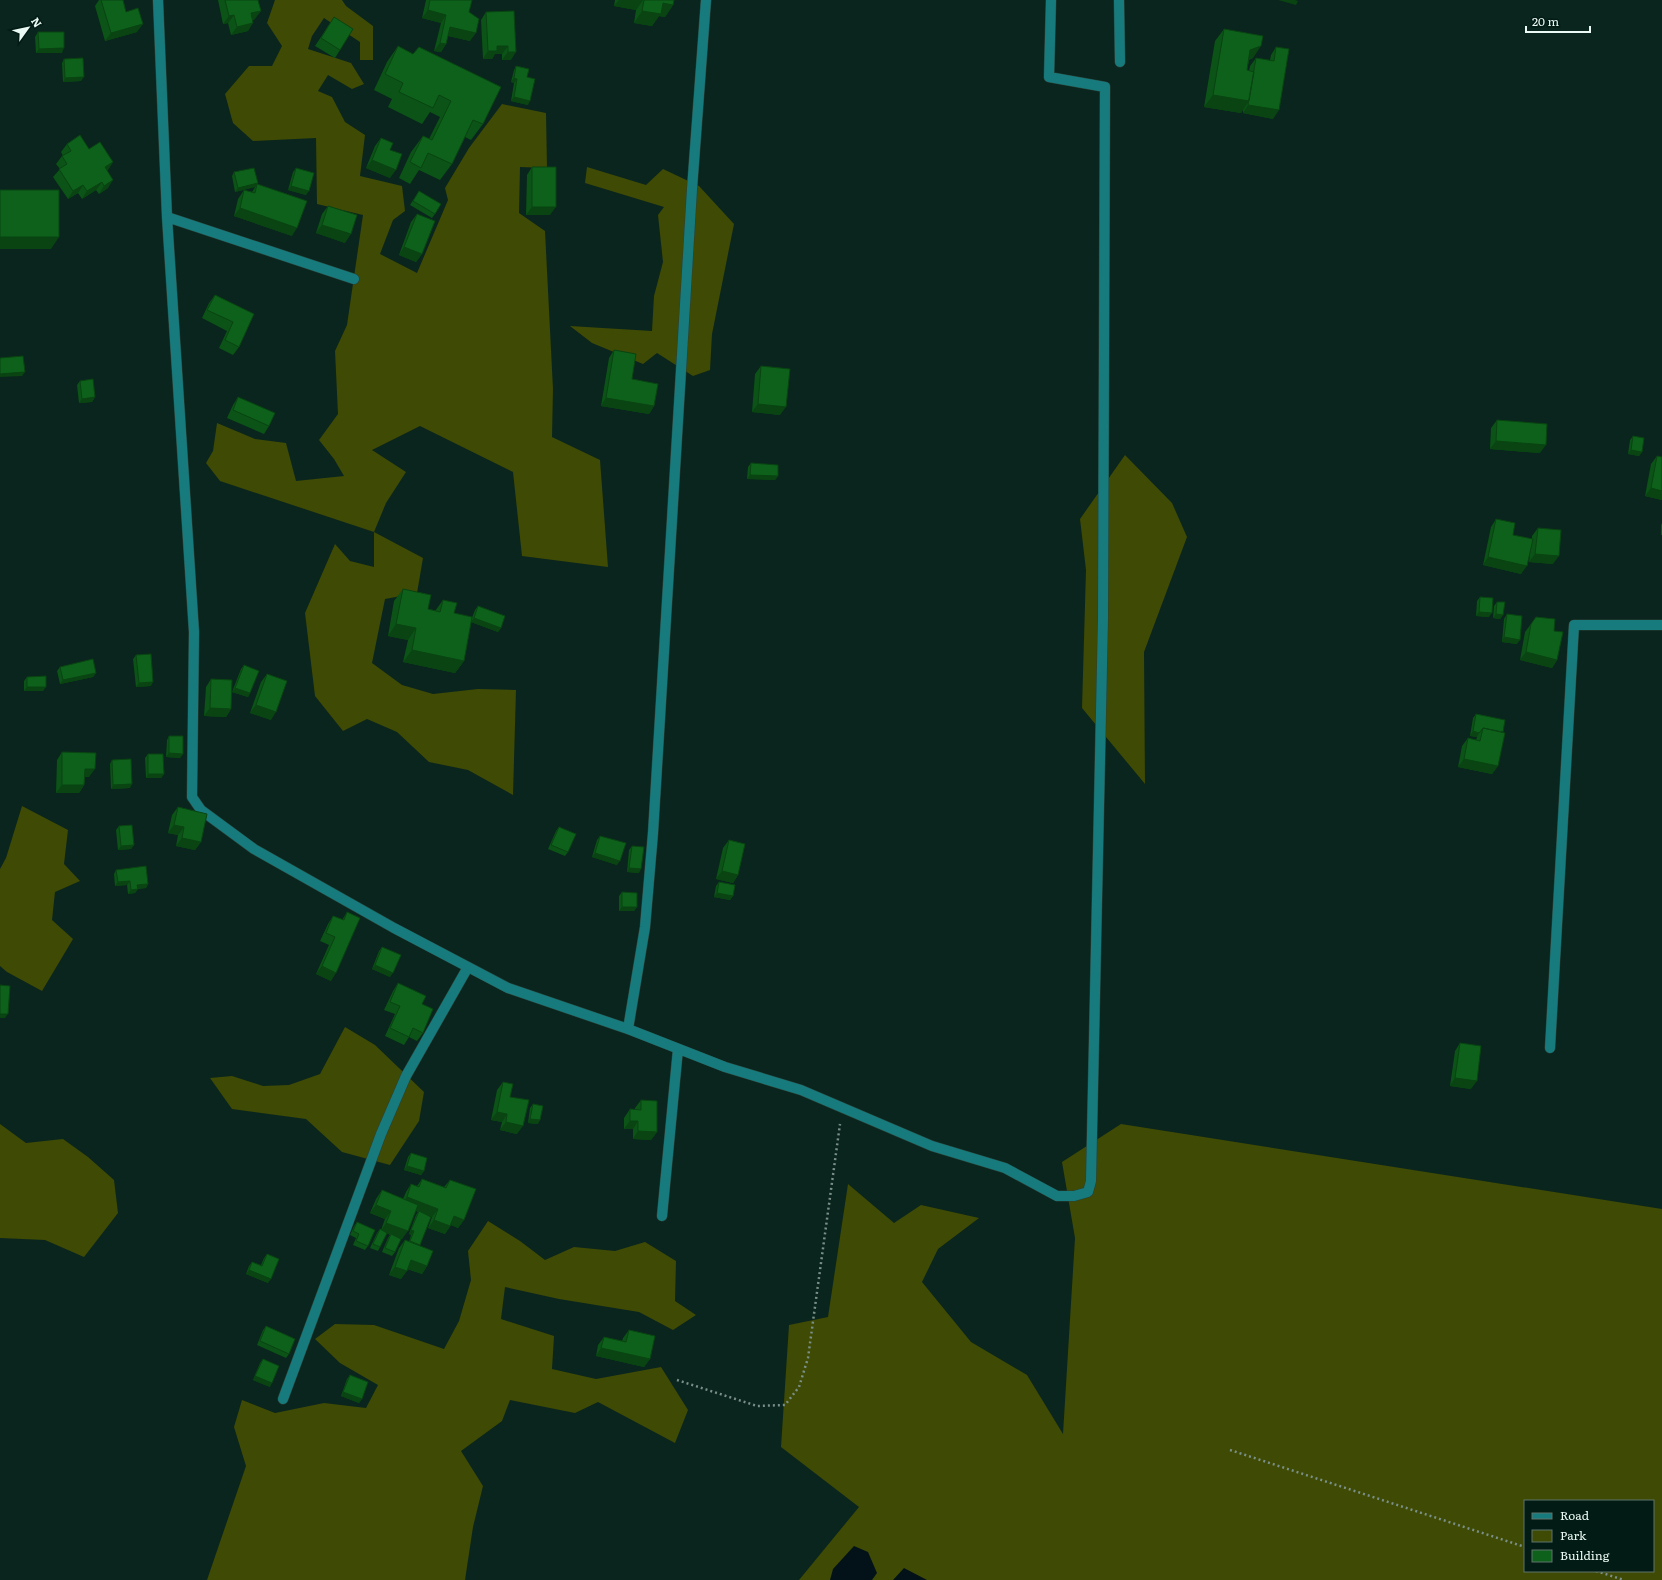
<svg xmlns="http://www.w3.org/2000/svg" width="1662" height="1580" font-family="Literata,serif">
  <rect width="100%" height="100%" fill="#0a251d"/>
  <!-- green -->
  <path fill="#3f4a04" fill-rule="evenodd" d="M275 0H342L346 6 373 26V60H360V42L324 18 312 36 308 49 351 63 364 84 352 89 328 75 318 91 332 97 345 122 365 135 360 176 402 186 405 211 393 220 380 254 417 273 448 200 445 188 469 148 502 104 546 113 547 168 520 167 519 213 545 231 553 389 552 437 600 460 608 567 522 556 513 472 420 426 372 450 406 472 386 503 374 532 423 558 417 593 385 599 372 663 402 685 433 694 478 689 516 690 513 795 468 770 429 762 397 732 367 719 343 731 315 696 305 613 335 544 350 561 374 567V532L220 481 206 463 213 451 217 423 255 439 286 443 296 481 344 476 334 459 319 440 338 414 335 351 347 325 363 215 317 204 316 138 253 141 233 123 225 94 249 66H272L282 46 267 23Z
    M587 167 646 185 663 169 699 186 734 224 712 334 710 370 693 376 657 353 643 364 592 343 570 326 652 331 654 296 663 262 658 215 664 207 585 183Z
    M1125 455 1172 503 1187 537 1144 652 1145 784 1082 708 1086 570 1080 519Z
    M22 806 68 830 64 864 80 881 55 892 52 920 73 939 42 991 7 972 0 966V869L6 858Z
    M345 1027 375 1045 424 1092 419 1121 390 1165 342 1152 306 1119 232 1109 210 1078 232 1076 263 1086 289 1085 320 1074Z
    M0 1124 26 1143 63 1139 88 1157 114 1180 118 1213 84 1257 45 1240 0 1238Z
    M1121 1124 1662 1209V1580H799L859 1507 781 1447 789 1325 828 1317 848 1184 894 1223 921 1205 979 1218 938 1249 922 1282 971 1342 1027 1375 1063 1434 1075 1238 1062 1162ZM1525 1501H1653V1571H1525Z
    M488 1221 520 1241 545 1260 574 1247 615 1251 645 1242 676 1261 675 1301 696 1315 673 1330 639 1312 559 1299 505 1287 501 1319 554 1336 552 1369 596 1379 661 1367 688 1410 675 1443 598 1402 575 1413 510 1400 502 1421 461 1451 483 1486 473 1527 465 1580H207L246 1466 234 1427 242 1400 275 1413 324 1403 366 1408 378 1385 340 1363 315 1339 335 1324 374 1325 444 1349 459 1321 471 1280 468 1251Z"/>
  <!-- water -->
  <path fill="#031218" d="M854 1546 868 1552 877 1573 872 1580H830L833 1569Z
    M904 1568 927 1580H893Z"/>
  <g fill="none" stroke-linecap="round" stroke-linejoin="round">
    <defs>
      <path id="minor" d="M158 0 167 217 194 632 192 797 201 810 254 849 394 928 508 988 628 1029 725 1067 801 1090 932 1146 1005 1168 1057 1196H1074L1088 1192 1091 1181 1103 618 1105 87 1049 77 1051 0
        M1119 0 1120 62
        M167 217 354 279
        M628 1029 645 927 653 833 692 189 706 0
        M1550 1048 1574 625H1662
        M662 1216 678 1049
        M283 1399 381 1134 406 1076 468 967"/>
    </defs>
    <!-- minor casing -->
    <use href="#minor" stroke="#29433b" stroke-width="11"/>
    <!-- path -->
    <path stroke="#7a8f88" stroke-width="2.5" stroke-dasharray="2 3" stroke-linecap="butt" d="M677 1380 757 1406 785 1405 799 1387 808 1358 840 1124
      M1230 1450 1525 1547
      M1596 1571 1624 1580"/>
    <!-- minor -->
    <use href="#minor" stroke="#177b7d" stroke-width="10"/>
  </g>
  <!-- wall -->
  <path fill="#0b5316" d="M99 0H123L126 12 137 32 105 41 95 6Z
    M218 0H258L255 19 253 20 248 31 231 35 228 23 223 24Z
    M426 0H472L469 12 470 41 448 36 446 44 441 52 434 51 441 23 422 18Z
    M615 0H674L673 5 665 17 659 16 652 26 634 23 636 10 614 6Z
    M514 11 511 60H502V54H495L492 59H483L481 20 486 12Z
    M334 17 340 50 335 58 315 46Z
    M1224 29 1253 58 1249 60 1247 70 1249 71 1250 66 1256 58 1270 60 1271 55 1276 47 1273 119 1243 113V109L1241 113 1204 107 1215 41Z
    M38 32 62 53H36L35 37Z
    M398 46 483 124 471 140 465 137 452 164 440 180 419 170 410 184 399 178 411 152 423 136 429 139 440 117 430 112 422 124 388 107 392 99 374 90 387 62Z
    M64 59 81 81 63 82 62 63Z
    M516 66 528 105 511 101 514 83 511 82 514 70Z
    M381 138 390 150V178L366 168 375 146Z
    M67 144 89 149 113 162 107 171 108 188 99 194 96 190 82 199 78 193 68 199 53 177 60 169 56 164 62 156H63L61 152Z
    M532 167 550 215H526L527 175Z
    M296 168 306 195 288 190 293 172Z
    M234 172 258 183 255 187 235 192 232 176Z
    M257 184 292 236 234 216 238 199 244 190 252 192Z
    M419 191 435 214 432 218 410 205Z
    M328 206 345 243 316 233 322 214Z
    M417 214 422 254 416 262 399 255 411 222Z
    M215 295 254 314 239 347 233 355 219 348 227 331 202 318 209 303Z
    M614 350 632 379 654 406 649 414 601 406 609 358Z
    M761 366 780 415 752 412 755 374Z
    M80 381 95 397 92 402 79 403 77 385Z
    M238 397 269 426 264 434 227 418 233 405Z
    M1497 420 1540 453 1490 449 1491 428Z
    M1633 436 1642 452 1639 456 1628 454 1630 440Z
    M1657 456 1662 500 1645 496 1651 464Z
    M751 463 778 476 775 480 747 479 748 467Z
    M1496 519 1513 535 1532 539V536L1538 528 1553 564 1529 562 1531 546 1521 574 1483 565 1491 527Z
    M1662 523V535H1661V525Z
    M403 589 428 609 435 611 443 600 454 613 471 620 475 610 478 606 501 628 498 632 471 622 464 661 455 673 403 662 408 640 388 636 394 601Z
    M1480 597 1489 617 1476 616 1477 601Z
    M1497 602 1503 615 1500 619 1493 618 1494 606Z
    M1507 614 1517 644 1502 642 1504 619Z
    M1531 624 1554 631 1557 660 1552 668 1520 660 1525 632Z
    M136 655 151 686 136 687 133 659Z
    M244 665 250 693 248 697 232 692 241 669Z
    M60 667 96 673 93 677 60 684 57 671Z
    M267 674 271 720 250 713 261 682Z
    M27 677 43 691H24V681Z
    M211 679 231 709 226 717 204 716 206 687Z
    M1476 714 1498 766 1492 774 1458 767 1462 746 1468 738 1476 740 1477 737 1470 736 1473 718Z
    M169 736 183 754 180 758 166 757 167 740Z
    M62 752 89 777H85L84 785 79 793H56L57 760Z
    M148 754 164 774 161 778H146L145 758Z
    M112 760 130 788 111 789 110 764Z
    M178 807 201 842 195 850 176 846 178 835 168 833 172 815Z
    M119 826 134 845 131 849 118 850 116 830Z
    M559 827 568 852 565 856 548 849 556 831Z
    M600 836 617 865 592 857 597 840Z
    M729 840 738 875 733 883 716 879 723 848Z
    M632 846 639 873 627 872 629 850Z
    M116 870 148 884 146 888 138 889 135 893 128 894 127 885 115 886 114 874Z
    M719 882 733 896 730 900 714 897 716 886Z
    M622 892 637 907 634 911H619V896Z
    M347 912 331 981 316 974 329 945 320 941 328 924 333 916 342 920Z
    M382 947 390 977 372 969 379 951Z
    M398 983 422 1004 423 1033 417 1041 409 1037 404 1045 385 1036 395 1014 384 1010 393 991Z
    M1460 1043 1471 1089 1450 1086 1455 1051Z
    M503 1082 517 1134 500 1130 502 1122 491 1120 497 1090Z
    M641 1100 657 1132 651 1140 633 1139V1129H624V1118L630 1109 635 1110V1108Z
    M533 1104 538 1124 528 1123 530 1108Z
    M411 1153 424 1171 421 1175 404 1170 408 1157Z
    M422 1179 444 1187 450 1180 464 1220 458 1228 451 1225 445 1234 428 1228 432 1217 427 1215 420 1246 427 1266 422 1274 407 1269 401 1279 389 1275 399 1248 405 1240 409 1242 411 1235 409 1234 416 1215 418 1212 416 1211 402 1239H401L395 1252 392 1256 382 1252 388 1238 390 1235 387 1233 378 1251 370 1248 377 1233 380 1229 381 1230 385 1219 370 1213 376 1199 382 1190 403 1199 406 1192 411 1184 417 1186Z
    M357 1222 368 1246 365 1250 353 1245 356 1238 350 1235 354 1226Z
    M267 1254 268 1283 246 1274 249 1266 252 1262 261 1265 264 1258Z
    M266 1326 289 1354 286 1358 257 1345 263 1330Z
    M629 1330 650 1359 644 1367 596 1356 598 1345 604 1337 622 1341 623 1338Z
    M263 1359 270 1387 253 1380 260 1363Z
    M350 1375 362 1399 359 1403 341 1396 347 1379Z"/>
  <!-- shaded-wall -->
  <path fill="#094412" d="M619 0H643L636 10 614 6Z
    M1278 0H1295L1298 1 1296 5Z
    M663 3 673 5 665 17 659 16 652 26 634 23 642 11Z
    M428 10 446 15 441 23 422 18Z
    M261 11 255 19 245 21 251 13Z
    M234 15 228 23 223 24 229 16Z
    M253 23 248 31 231 35 237 27Z
    M143 24 137 32 105 41 111 33Z
    M450 27 476 33 470 41 445 35Z
    M440 43 446 44 441 52 434 51Z
    M497 46H508L502 54H495L492 59H483L488 51Z
    M1261 46 1253 58 1242 62 1250 50Z
    M64 48 62 53H36L39 49Z
    M508 52H516L511 60H502Z
    M84 77 81 81 63 82 65 78Z
    M514 78 517 79 514 83 511 82Z
    M1213 95 1249 101 1241 113 1204 107Z
    M514 97 530 101 528 105 511 101Z
    M1248 105 1279 110 1273 119 1243 113Z
    M372 160 396 170 390 178 366 168Z
    M113 162 108 170 99 175 105 167Z
    M113 180 108 188 99 194 104 186Z
    M102 182 96 190 82 199 87 191Z
    M258 183 255 187 235 192 238 188Z
    M83 185 78 193 68 199 73 191Z
    M291 186 309 191 306 195 288 190Z
    M532 207H556L550 215H526Z
    M240 208 297 228 292 236 234 216Z
    M322 225 351 234 345 243 316 233Z
    M0 237H59L51 249H0Z
    M404 247 422 254 416 262 399 255Z
    M25 372 22 376 0 377V374Z
    M95 397 92 402 79 403 82 399Z
    M606 398 654 406 649 414 601 406Z
    M758 404 786 407 780 415 752 412Z
    M1496 441 1546 445 1540 453 1490 449Z
    M1631 450 1642 452 1639 456 1628 454Z
    M750 475 778 476 775 480 747 479Z
    M1651 488 1662 491V500L1645 496Z
    M1535 554 1559 556 1553 564 1529 562Z
    M1488 557 1527 566 1521 574 1483 565Z
    M1479 612 1492 613 1489 617 1476 616Z
    M1496 614 1503 615 1500 619 1493 618Z
    M474 618 501 628 498 632 471 622Z
    M396 624 416 628 408 640 388 636Z
    M1504 637 1520 640 1517 644 1502 642Z
    M412 650 464 661 455 673 403 662Z
    M1526 652 1557 660 1552 668 1520 660Z
    M96 673 93 677 60 684 63 680Z
    M153 682 151 686 136 687 139 683Z
    M27 687H46L43 691H24Z
    M235 688 250 693 248 697 232 692Z
    M256 705 276 712 271 720 250 713Z
    M210 708 231 709 226 717 204 716Z
    M1473 731 1479 733 1477 737 1470 736Z
    M169 753 183 754 180 758 166 757Z
    M1464 759 1498 766 1492 774 1458 767Z
    M85 769H95L89 777H79Z
    M148 774H164L161 778H146Z
    M132 784 130 788 111 789 113 785Z
    M62 785H84L79 793H56Z
    M174 825 184 827 178 835 168 833Z
    M182 838 201 842 195 850 176 846Z
    M134 845 131 849 118 850 121 846Z
    M595 853 620 861 617 865 592 857Z
    M629 868 641 869 639 873 627 872Z
    M722 871 738 875 733 883 716 879Z
    M130 881 127 885 115 886 118 882Z
    M148 884 146 888 134 889 137 885Z
    M138 889 135 893 128 894 131 890Z
    M717 893 733 896 730 900 714 897Z
    M622 907H637L634 911H619Z
    M375 965 393 973 390 977 372 969Z
    M322 966 336 973 331 981 316 974Z
    M0 1014H8L5 1018H0Z
    M1455 1078 1477 1081 1471 1089 1450 1086Z
    M497 1112 507 1114 502 1122 491 1120Z
    M530 1119 540 1120 538 1124 528 1123Z
    M630 1121H638L633 1129H624Z
    M506 1122 523 1126 517 1134 500 1130Z
    M638 1131 657 1132 651 1140 633 1139Z
    M407 1166 424 1171 421 1175 404 1170Z
    M407 1197 438 1209 432 1217 401 1205Z
    M376 1205 391 1211 385 1219 370 1213Z
    M454 1216 464 1220 458 1228 449 1224Z
    M434 1220 450 1226 445 1234 428 1228Z
    M386 1223 408 1231 402 1239 381 1231Z
    M411 1230 414 1231 411 1235 409 1234Z
    M411 1260 427 1266 422 1274 405 1268Z
    M395 1267 407 1271 401 1279 389 1275Z
    M249 1270 271 1279 268 1283 246 1274Z
    M601 1348 650 1359 644 1367 596 1356Z
    M255 1376 272 1383 270 1387 253 1380Z
    M343 1392 362 1399 359 1403 341 1396Z"/>
  <!-- building -->
  <path fill="#0d611a" stroke="#094412" d="M101 0H123L126 12 138 8 143 24 111 33Z
    M225 0H258L261 11 251 13 253 23 237 27 234 15 229 16Z
    M430 0H472L469 12 479 19 476 33 450 27 446 44 440 43 446 15 428 10Z
    M644 0H674L673 5 663 3 661 14 642 11Z
    M514 11 516 52H508V46H497V51H488L486 12Z
    M334 17 353 29 340 50 321 38Z
    M1224 29 1263 36 1261 46 1250 50 1247 70 1254 72 1249 101 1213 95Z
    M38 32H64V48L39 49Z
    M398 46 413 54 419 47 501 87 483 124 473 120 452 164 428 153 421 168 410 162 423 136 432 140 451 101 439 95 433 108 399 92 403 83 385 74Z
    M1276 47 1289 49 1279 110 1248 105 1256 58 1274 61Z
    M83 58 84 77 65 78 64 59Z
    M516 66 529 69 527 77 535 79 530 101 514 97 517 79 514 78Z
    M80 135 89 149 100 142 113 162 105 167 113 180 104 186 102 182 87 191 83 185 73 191 59 169 67 164 62 156 71 151 67 144Z
    M381 138 393 143 390 150 402 154 396 170 372 160Z
    M532 167H556V207H532Z
    M254 168 258 183 238 188 234 172Z
    M296 168 314 173 309 191 291 186Z
    M257 184 307 201 297 228 240 208 244 190 255 193Z
    M0 190H59V237H0Z
    M419 191 441 204 435 214 413 201Z
    M328 206 357 215 351 234 322 225Z
    M417 214 435 221 422 254 404 247Z
    M215 295 254 314 239 347 225 340 233 322 207 310Z
    M614 350 636 354 632 379 658 384 654 406 606 398Z
    M23 356 25 372 0 374V358Z
    M761 366 790 369 786 407 758 404Z
    M93 379 95 397 82 399 80 381Z
    M238 397 275 413 269 426 233 410Z
    M1497 420 1547 424 1546 445 1496 441Z
    M1633 436 1644 438 1642 452 1631 450Z
    M1657 456 1662 457V491L1651 488Z
    M751 463 778 465V476L750 475Z
    M1496 519 1515 523 1513 535 1533 539 1527 566 1488 557Z
    M1538 528 1561 530 1559 556 1535 554Z
    M403 589 431 595 428 609 440 612 443 600 457 603 454 613 472 617 464 661 412 650 416 628 396 624Z
    M1480 597 1493 598 1492 613 1479 612Z
    M1497 602H1505L1503 615 1496 614Z
    M478 606 505 616 501 628 474 618Z
    M1507 614 1522 616 1520 640 1504 637Z
    M1536 617 1555 619 1554 631 1563 632 1557 660 1526 652 1531 624Z
    M151 654 153 682 139 683 136 655Z
    M93 659 96 673 63 680 60 667Z
    M244 665 259 671 250 693 235 688Z
    M267 674 287 681 276 712 256 705Z
    M46 676V687H27V677Z
    M211 679 232 680 231 709 210 708Z
    M1476 714 1505 720 1503 732 1483 728 1479 733 1473 731Z
    M1483 728 1505 733 1498 766 1464 759 1468 738 1480 741Z
    M169 736H183V754L169 753Z
    M62 752 96 753 95 769H85L84 785H62Z
    M148 754H163L164 774H148Z
    M131 759 132 784 113 785 112 760Z
    M178 807 207 814 201 842 182 838 184 827 174 825Z
    M132 825 134 845 121 846 119 826Z
    M559 827 576 834 568 852 551 845Z
    M600 836 626 843 620 861 595 853Z
    M729 840 745 844 738 875 722 871Z
    M632 846 644 847 641 869 629 868Z
    M146 866 148 884 137 885 138 889 131 890 130 881 118 882 116 870Z
    M719 882 735 885 733 896 717 893Z
    M622 892 637 893V907H622Z
    M347 912 360 918 336 973 322 966 335 937 326 933 333 916 344 920Z
    M382 947 401 955 393 973 375 965Z
    M398 983 426 996 422 1004 433 1009 423 1033 413 1028 409 1037 390 1028 400 1006 390 1002Z
    M0 985 10 986 8 1014H0Z
    M1460 1043 1481 1046 1477 1081 1455 1078Z
    M503 1082 513 1084 510 1097 529 1100 523 1126 506 1122 507 1114 497 1112Z
    M641 1100 657 1101V1132L638 1131V1121H630V1109L641 1110Z
    M533 1104 543 1106 540 1120 530 1119Z
    M411 1153 427 1158 424 1171 407 1166Z
    M422 1179 446 1188 450 1180 476 1189 464 1220 454 1216 450 1226 434 1220 438 1209 407 1197 411 1184 419 1187Z
    M382 1190 418 1205 408 1231 386 1223 391 1211 376 1205Z
    M419 1211 431 1217 420 1245 410 1241 414 1231 411 1230Z
    M357 1222 375 1230 368 1246 356 1241 359 1234 353 1231Z
    M380 1229 387 1233 380 1247 373 1244Z
    M391 1234 401 1239 395 1252 385 1248Z
    M405 1240 433 1251 427 1266 411 1260 407 1271 395 1267Z
    M267 1254 279 1259 271 1279 249 1270 252 1262 262 1266Z
    M266 1326 295 1339 289 1354 260 1341Z
    M629 1330 655 1336 650 1359 601 1348 604 1337 626 1342Z
    M263 1359 279 1366 272 1383 255 1376Z
    M350 1375 368 1382 362 1399 343 1392Z"/>
  <!-- legend -->
  <rect x="1524" y="1500" width="130" height="72" fill="#021b14" stroke="#5f746d"/>
  <rect x="1532" y="1513" width="20" height="6" fill="#177b7d" stroke="#5f746d"/>
  <text x="1560" y="1520" font-size="12" fill="#eaf9f3">Road</text>
  <rect x="1532" y="1530" width="20" height="12" fill="#3f4a04" stroke="#5f746d"/>
  <text x="1560" y="1540" font-size="12" fill="#eaf9f3">Park</text>
  <rect x="1532" y="1550" width="20" height="12" fill="#0d611a" stroke="#5f746d"/>
  <text x="1560" y="1560" font-size="12" fill="#eaf9f3">Building</text>
  <!-- north arrow -->
  <g transform="translate(28 28) rotate(57)" stroke="#021b14" stroke-width="3" paint-order="stroke">
  <path d="M0-3L7 15L0 10L-7 15Z" fill="#eaf9f3"/>
  <text y="-6" font-size="11" font-weight="bold" text-anchor="middle" fill="#eaf9f3">N</text>
  </g>
  <!-- scale -->
  <path d="M1526 26v6h64v-6" fill="none" stroke="#eaf9f3" stroke-width="2"/>
  <text x="1532" y="26" font-size="12" fill="#eaf9f3" stroke="#021b14" stroke-width="3" paint-order="stroke">20 m</text>
</svg>
